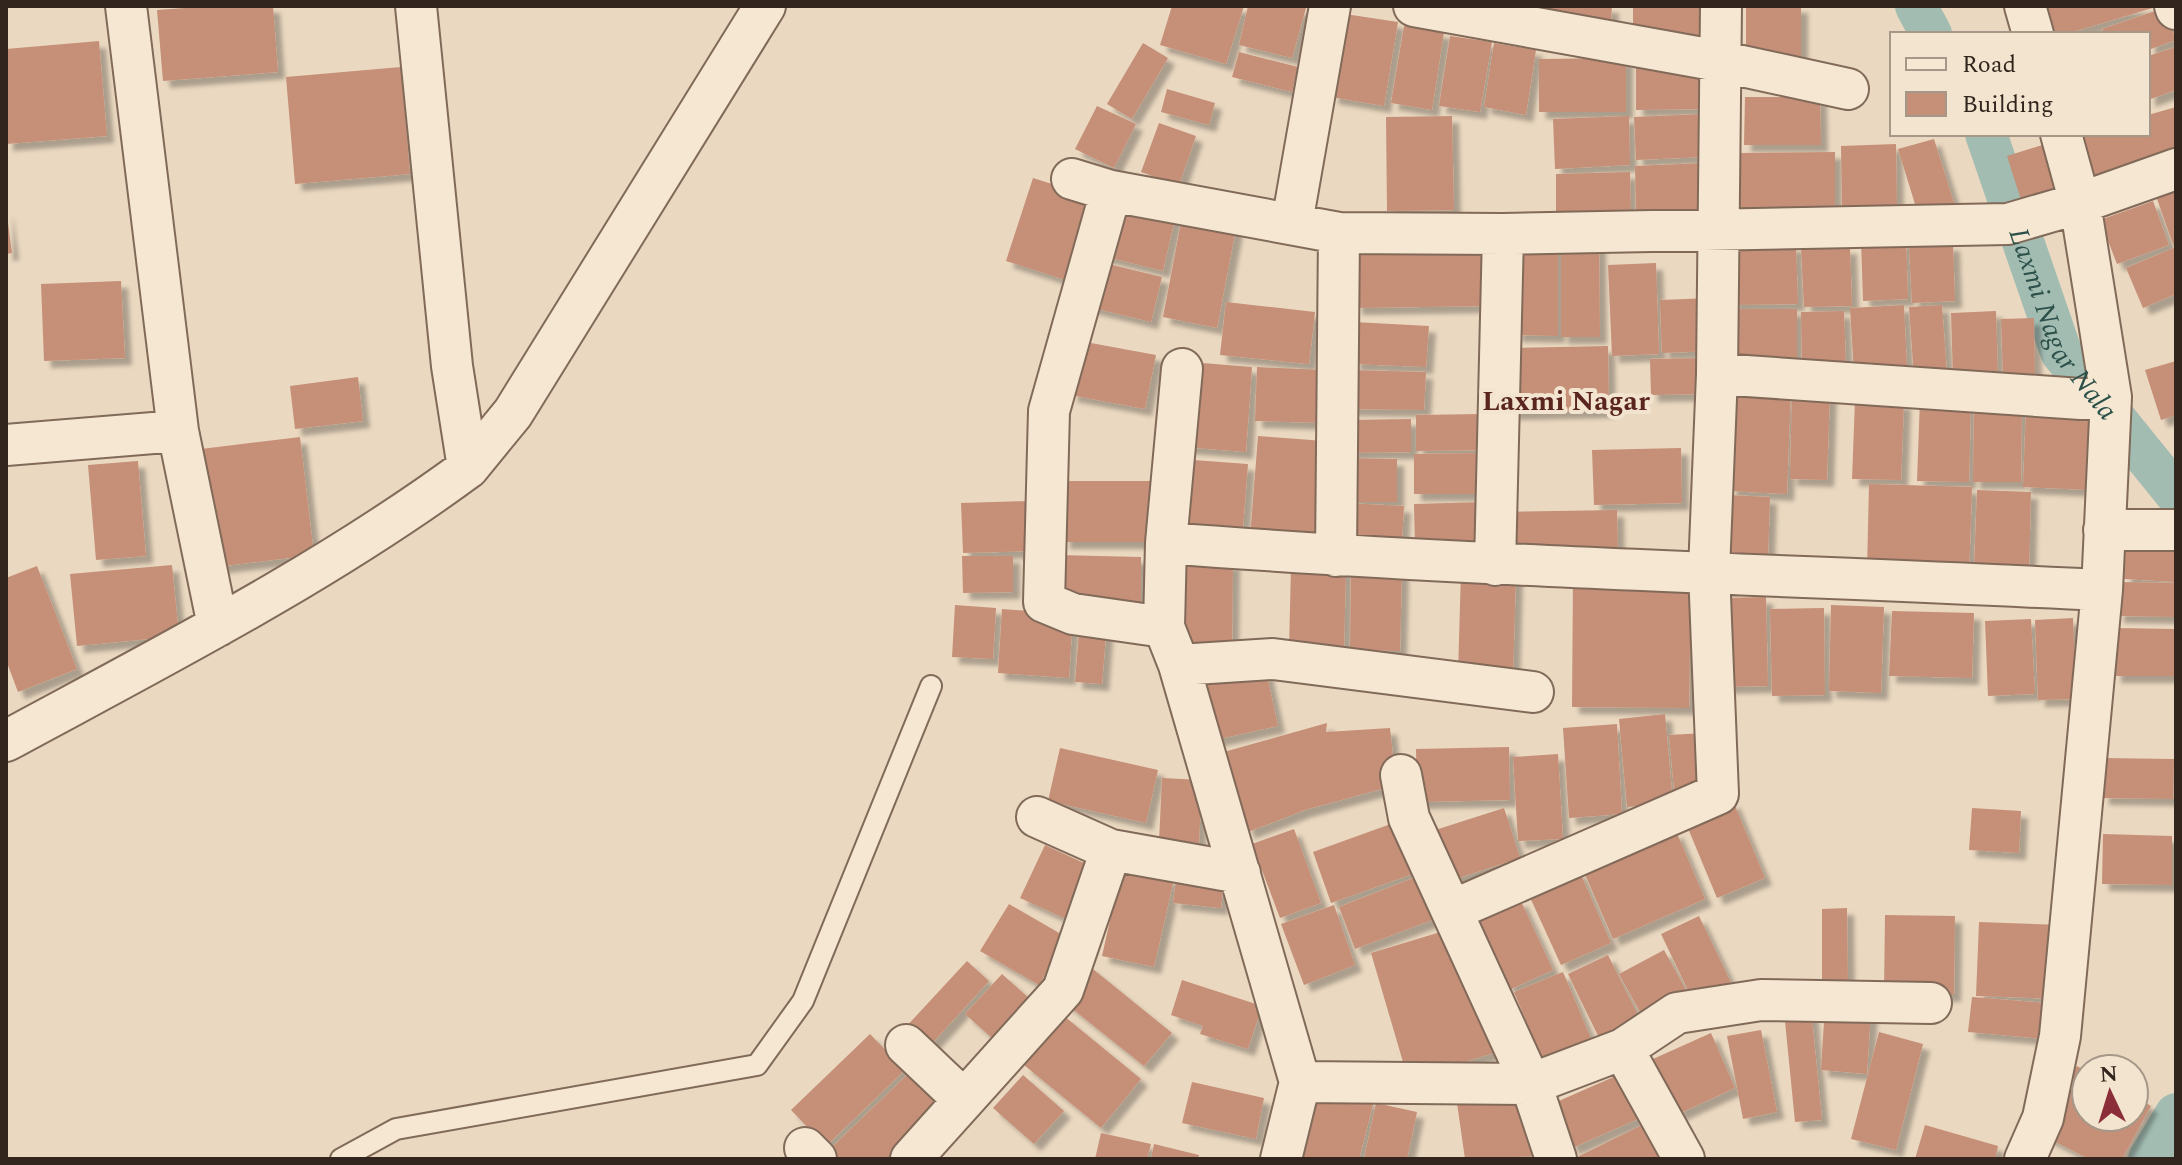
<svg xmlns="http://www.w3.org/2000/svg" width="2182" height="1165" font-family="Spectral,serif">
  <defs>
    <filter id="shadow"><feDropShadow dx="7" dy="7" stdDeviation="2" flood-color="#0004"/></filter>
  </defs>
  <rect width="100%" height="100%" fill="#ead8c0"/>
  <g fill="none" stroke-linecap="round" stroke-linejoin="round">
    <!-- canal -->
    <g stroke="#a2bcb2" stroke-width="42">
      <path d="M1916 6 1931 34"/>
      <path id="s1" d="M1986 134 2061 352 2176 494"/>
      <path d="M2149 1159 2176 1114"/>
    </g>
  </g>
  <!-- building -->
  <path fill="#c68f78" filter="url(#shadow)" d="M212 6H273L278 72 163 81 157 10Z
    M1172 6H1244L1226 64 1160 45Z
    M1248 6 1306 8 1292 58 1239 45Z
    M1510 6H1612L1611 20Z
    M1633 6H1718V43H1633Z
    M1746 6H1801V56H1746Z
    M2039 6H2156V7L2066 34H2047Z
    M2164 8 2176 40 2148 50V34H2104L2102 29Z
    M1345 14 1398 22 1384 106 1331 97Z
    M1404 26 1444 32 1432 110 1391 103Z
    M1450 36 1492 42 1480 112 1439 106Z
    M99 41 107 136 6 144V49Z
    M1143 43 1168 58 1132 119 1107 104Z
    M1494 43 1536 50 1526 115 1484 107Z
    M2176 47V90L2148 100V56Z
    M1239 52 1298 67 1292 92 1232 77Z
    M1626 58V112H1539V59Z
    M1636 59H1701L1702 109 1636 110Z
    M401 67 410 174 295 184 286 77Z
    M1167 89 1215 103 1209 125 1161 112Z
    M1745 97H1820L1821 145H1744Z
    M1097 106 1136 124 1114 168 1075 149Z
    M2176 107V162L2096 186 2080 136 2148 134V115Z
    M1702 114 1704 157 1636 160 1634 117Z
    M1452 116 1454 210 1387 211 1386 117Z
    M1629 116 1630 165 1555 169 1553 119Z
    M1159 123 1196 136 1179 185 1141 172Z
    M1934 139 1955 206 1919 217 1898 149Z
    M2052 142 2066 188 2022 203 2007 156Z
    M1896 144 1897 210 1842 211 1841 146Z
    M1835 152V211L1737 214 1736 153Z
    M1704 163 1705 210 1636 213 1635 166Z
    M1630 172 1631 211 1556 213V174Z
    M1033 178 1099 199 1072 282 1006 261Z
    M2176 189V243L2173 244 2156 196Z
    M1112 199 1176 214 1163 271 1099 255Z
    M2153 201 2169 245 2117 264 2100 220Z
    M6 208 12 253 6 254Z
    M1183 212 1237 223 1217 328 1163 317Z
    M1906 239 1908 299 1863 301 1861 241Z
    M1561 243H1599L1600 337H1561Z
    M1515 244H1558V336L1515 335Z
    M1953 244 1955 301 1912 303 1909 246Z
    M1796 245 1798 304 1731 305 1730 246Z
    M1485 246 1487 306 1355 308 1354 248Z
    M1850 247 1852 306 1804 307 1801 249Z
    M2176 247V294L2143 308 2126 268Z
    M1096 261 1162 277 1151 322 1085 306Z
    M1656 263 1659 354 1612 356 1608 265Z
    M121 281 125 358 44 361 41 284Z
    M1710 298 1713 351 1662 353 1660 300Z
    M1226 302 1315 312 1309 364 1220 355Z
    M1904 305 1907 368 1854 372 1850 308Z
    M1942 305 1947 374 1914 377 1909 307Z
    M1731 309H1797V371H1730Z
    M1844 311 1846 366 1802 367 1801 312Z
    M1996 311 1998 377 1953 379 1951 313Z
    M2034 318 2035 378 2003 379 2001 319Z
    M1354 322 1429 326 1426 367 1353 364Z
    M1080 341 1156 355 1145 409 1070 395Z
    M1608 346 1609 411 1511 413 1510 348Z
    M1702 358 1703 394 1651 395 1650 359Z
    M2176 361V415L2161 420 2145 370Z
    M1190 362 1252 367 1246 452 1183 447Z
    M1257 367 1324 370 1323 423 1255 421Z
    M1350 370 1426 372 1424 410 1349 409Z
    M358 377 363 421 295 429 290 386Z
    M1734 383 1791 385 1787 494 1729 491Z
    M1792 390 1830 391 1827 480 1790 479Z
    M1920 399 1971 400 1969 482 1917 481Z
    M1855 400 1904 402 1901 480 1852 479Z
    M1974 401H2022L2021 482H1973Z
    M2026 408 2092 410 2089 490 2023 487Z
    M1483 414 1484 450 1416 451V415Z
    M1411 419V452L1345 453V420Z
    M1258 436 1324 441 1316 542 1250 538Z
    M300 437 314 555 216 567 201 449Z
    M1681 448 1682 503 1594 505 1592 450Z
    M1483 453V494H1414V454Z
    M1344 458 1397 459V502H1344Z
    M1180 459 1248 464 1242 541 1175 537Z
    M138 461 146 556 96 560 88 465Z
    M1063 481H1153V542H1063Z
    M1869 484 1972 487 1969 575 1867 572Z
    M1977 490 2031 492 2029 572 1974 570Z
    M1728 495 1770 497 1768 556 1726 555Z
    M1031 501 1032 551 963 553 961 503Z
    M1482 502 1483 549 1415 550 1414 504Z
    M1345 503 1404 506 1402 539 1343 536Z
    M1617 510 1618 552 1503 554 1502 512Z
    M2176 538V582L2124 579 2125 549Z
    M1057 555 1141 557V604L1057 602Z
    M962 556H1013V592L963 593Z
    M1182 561 1233 562 1232 648 1181 647Z
    M172 565 179 636 77 646 70 574Z
    M37 566 77 669 18 692 6 660V578Z
    M1351 566 1402 567 1400 651 1350 650Z
    M1291 567 1346 568 1344 650 1289 649Z
    M1461 571 1516 573 1513 675 1458 674Z
    M1573 575 1691 577 1689 708 1572 707Z
    M2118 582 2176 583V617L2117 616Z
    M1766 597 1768 686 1718 687 1717 598Z
    M955 605 996 608 993 659 952 657Z
    M1831 605 1884 607 1881 693 1829 691Z
    M1824 608 1825 695 1772 696 1770 609Z
    M1002 609 1073 614 1069 678 998 673Z
    M1892 611 1974 613 1972 678 1889 676Z
    M2073 618 2076 699 2038 700 2035 620Z
    M2031 619 2035 694 1988 696 1985 621Z
    M1080 620 1107 622 1102 684 1075 682Z
    M2115 628 2176 629V676H2114Z
    M1266 671 1278 726 1210 741 1198 686Z
    M1665 714 1673 803 1627 807 1619 719Z
    M1327 723 1326 732 1390 728 1396 785 1305 810 1248 832 1220 753Z
    M1617 724 1622 814 1569 818 1563 728Z
    M1704 733 1708 786 1674 789 1669 735Z
    M1509 747 1510 800 1417 802 1416 749Z
    M1060 748 1158 770 1146 823 1048 801Z
    M1558 754 1563 839 1518 841 1513 757Z
    M2102 758 2174 759 2173 799 2102 798Z
    M1162 778 1202 780 1199 843 1159 841Z
    M1733 801 1765 878 1717 898 1685 821Z
    M1504 808 1520 858 1446 882 1429 832Z
    M1972 808 2021 811 2019 853 1969 850Z
    M1399 821 1418 872 1331 903 1313 852Z
    M1294 829 1321 903 1280 918 1252 844Z
    M1676 831 1705 899 1613 939 1584 872Z
    M2103 834 2172 836V885L2102 884Z
    M1045 845 1097 869 1073 922 1020 898Z
    M1122 867 1174 879 1154 967 1102 956Z
    M1579 870 1611 943 1561 965 1528 893Z
    M1426 873 1443 916 1355 949 1339 907Z
    M1176 880 1223 887 1221 908 1173 903Z
    M1520 899 1553 970 1509 990 1476 919Z
    M1009 904 1066 937 1039 985 980 951Z
    M1334 905 1355 965 1304 985 1281 924Z
    M1847 908 1848 988H1822V909Z
    M1885 915 1955 916 1954 995 1884 994Z
    M1699 916 1735 991 1697 1009 1661 934Z
    M1979 922 2062 925 2060 999 1976 996Z
    M1457 927 1494 1053 1408 1079 1371 953Z
    M1664 950 1691 999 1646 1023 1619 974Z
    M1608 955 1642 1023 1601 1042 1568 974Z
    M967 961 989 981 927 1049 904 1029Z
    M1088 965 1172 1033 1144 1066 1060 999Z
    M1563 972 1595 1048 1546 1069 1514 992Z
    M1002 974 1039 1007 1002 1047 965 1014Z
    M1182 980 1262 1006 1248 1049 1200 1034 1203 1026 1171 1015Z
    M1972 997 2059 1004 2056 1040 1968 1032Z
    M1825 1005 1871 1009 1867 1074 1821 1070Z
    M1811 1008 1822 1120 1795 1122 1784 1011Z
    M1064 1016 1141 1079 1101 1128 1024 1065Z
    M1761 1030 1777 1112 1743 1119 1727 1036Z
    M1879 1032 1923 1044 1896 1150 1851 1139Z
    M1711 1033 1735 1088 1678 1114 1653 1059Z
    M870 1034 905 1070 826 1146 791 1110Z
    M2077 1066 2086 1071V1117H2134V1096L2151 1106 2122 1159H2089L2040 1134Z
    M1627 1071 1647 1115 1572 1148 1552 1104Z
    M909 1073 945 1110 893 1159H836L828 1151Z
    M1023 1075 1064 1111 1034 1144 993 1108Z
    M1192 1082 1264 1098 1256 1139 1182 1123Z
    M1312 1086 1374 1101 1359 1159H1293Z
    M1528 1087 1537 1156 1465 1159 1456 1096Z
    M1376 1103 1417 1112 1407 1159H1364Z
    M1642 1125 1659 1159H1573Z
    M1925 1125 1998 1146 1995 1159H1915Z
    M1101 1133 1151 1144 1147 1159H1095Z
    M1154 1144 1199 1155 1198 1159H1151Z"/>
  <g fill="none" stroke-linecap="round" stroke-linejoin="round">
    <defs>
      <path id="lane" d="M341 1159 396 1129 757 1065 803 1001 931 686"/>
      <path id="street" d="M126 6 178 431
        M1414 6 1719 61 1848 89
        M2025 6 2033 34
        M2175 6 2176 9
        M1072 179 1111 191 1339 233 1503 234 2008 224 2080 203 2176 169
        M1111 191 1049 411 1044 602 1073 614 1164 627
        M1292 223 1330 6
        M1182 369 1166 543 1164 627 1179 665 1300 1082 1281 1159
        M1717 374 2081 399 2111 397
        M6 445 178 431 218 626
        M468 468 513 413 765 6
        M2104 530H2176
        M1166 543C1478 567 1790 575 2102 590
        M1336 556 1339 233
        M1495 565 1503 234
        M1179 665 1273 659 1533 692
        M6 741C163 656 324 574 468 468L452 366 416 6
        M1401 775 1409 818 1531 1084 1556 1159
        M1037 817 1111 850 1240 873
        M1453 910 1718 794 1709 571 1717 374 1721 6
        M906 1045 964 1100
        M1623 1049 1684 1159
        M1300 1082 1531 1084 1623 1049 1677 1013 1761 1000 1931 1003
        M805 1148 816 1159
        M911 1159 1063 990 1111 850
        M2025 1159 2043 1118 2060 1036 2102 590 2111 397 2080 203 2061 134"/>
    </defs>
    <!-- lane casing -->
    <use href="#lane" stroke="#816a59" stroke-width="24"/>
    <!-- street casing -->
    <use href="#street" stroke="#816a59" stroke-width="44"/>
    <!-- lane -->
    <use href="#lane" stroke="#f6e7d2" stroke-width="20"/>
    <!-- street -->
    <use href="#street" stroke="#f6e7d2" stroke-width="40"/>
  </g>
  <g text-anchor="middle" stroke-width="8" stroke-linejoin="round" paint-order="stroke">
    <!-- water labels -->
    <g font-size="28" font-style="italic" fill="#2d514a" stroke="#f2e4cf">
      <text dy="10" stroke="none"><textPath href="#s1" startOffset="206">Laxmi Nagar Nala</textPath></text>
    </g>
    <!-- neighbourhood labels -->
    <g font-size="28" font-weight="bold" fill="#5b251f" stroke="#f2e4cf">
      <text x="1566" y="410">Laxmi Nagar</text>
    </g>
  </g>
  <!-- border -->
  <rect width="2182" height="1165" fill="none" stroke="#32251d" stroke-width="16"/>
  <!-- legend -->
  <rect x="1890" y="32" width="260" height="104" fill="#f2e4cf" stroke="#a59888" stroke-width="2"/>
  <rect x="1906" y="58" width="40" height="12" fill="#f6e7d2" stroke="#a59888" stroke-width="2"/>
  <text x="1962" y="72" font-size="24" fill="#32251d">Road</text>
  <rect x="1906" y="92" width="40" height="24" fill="#c68f78" stroke="#a59888" stroke-width="2"/>
  <text x="1962" y="112" font-size="24" fill="#32251d">Building</text>
  <!-- north arrow -->
  <g transform="translate(2110 1093) rotate(356)"><circle r="38" fill="#f2e4cf" stroke="#a59888" stroke-width="2"/>
  <path d="M0-6L14 30L0 20L-14 30Z" fill="#8c2e39"/>
  <text y="-12" font-size="22" font-weight="bold" text-anchor="middle" fill="#32251d">N</text>
  </g>
</svg>
